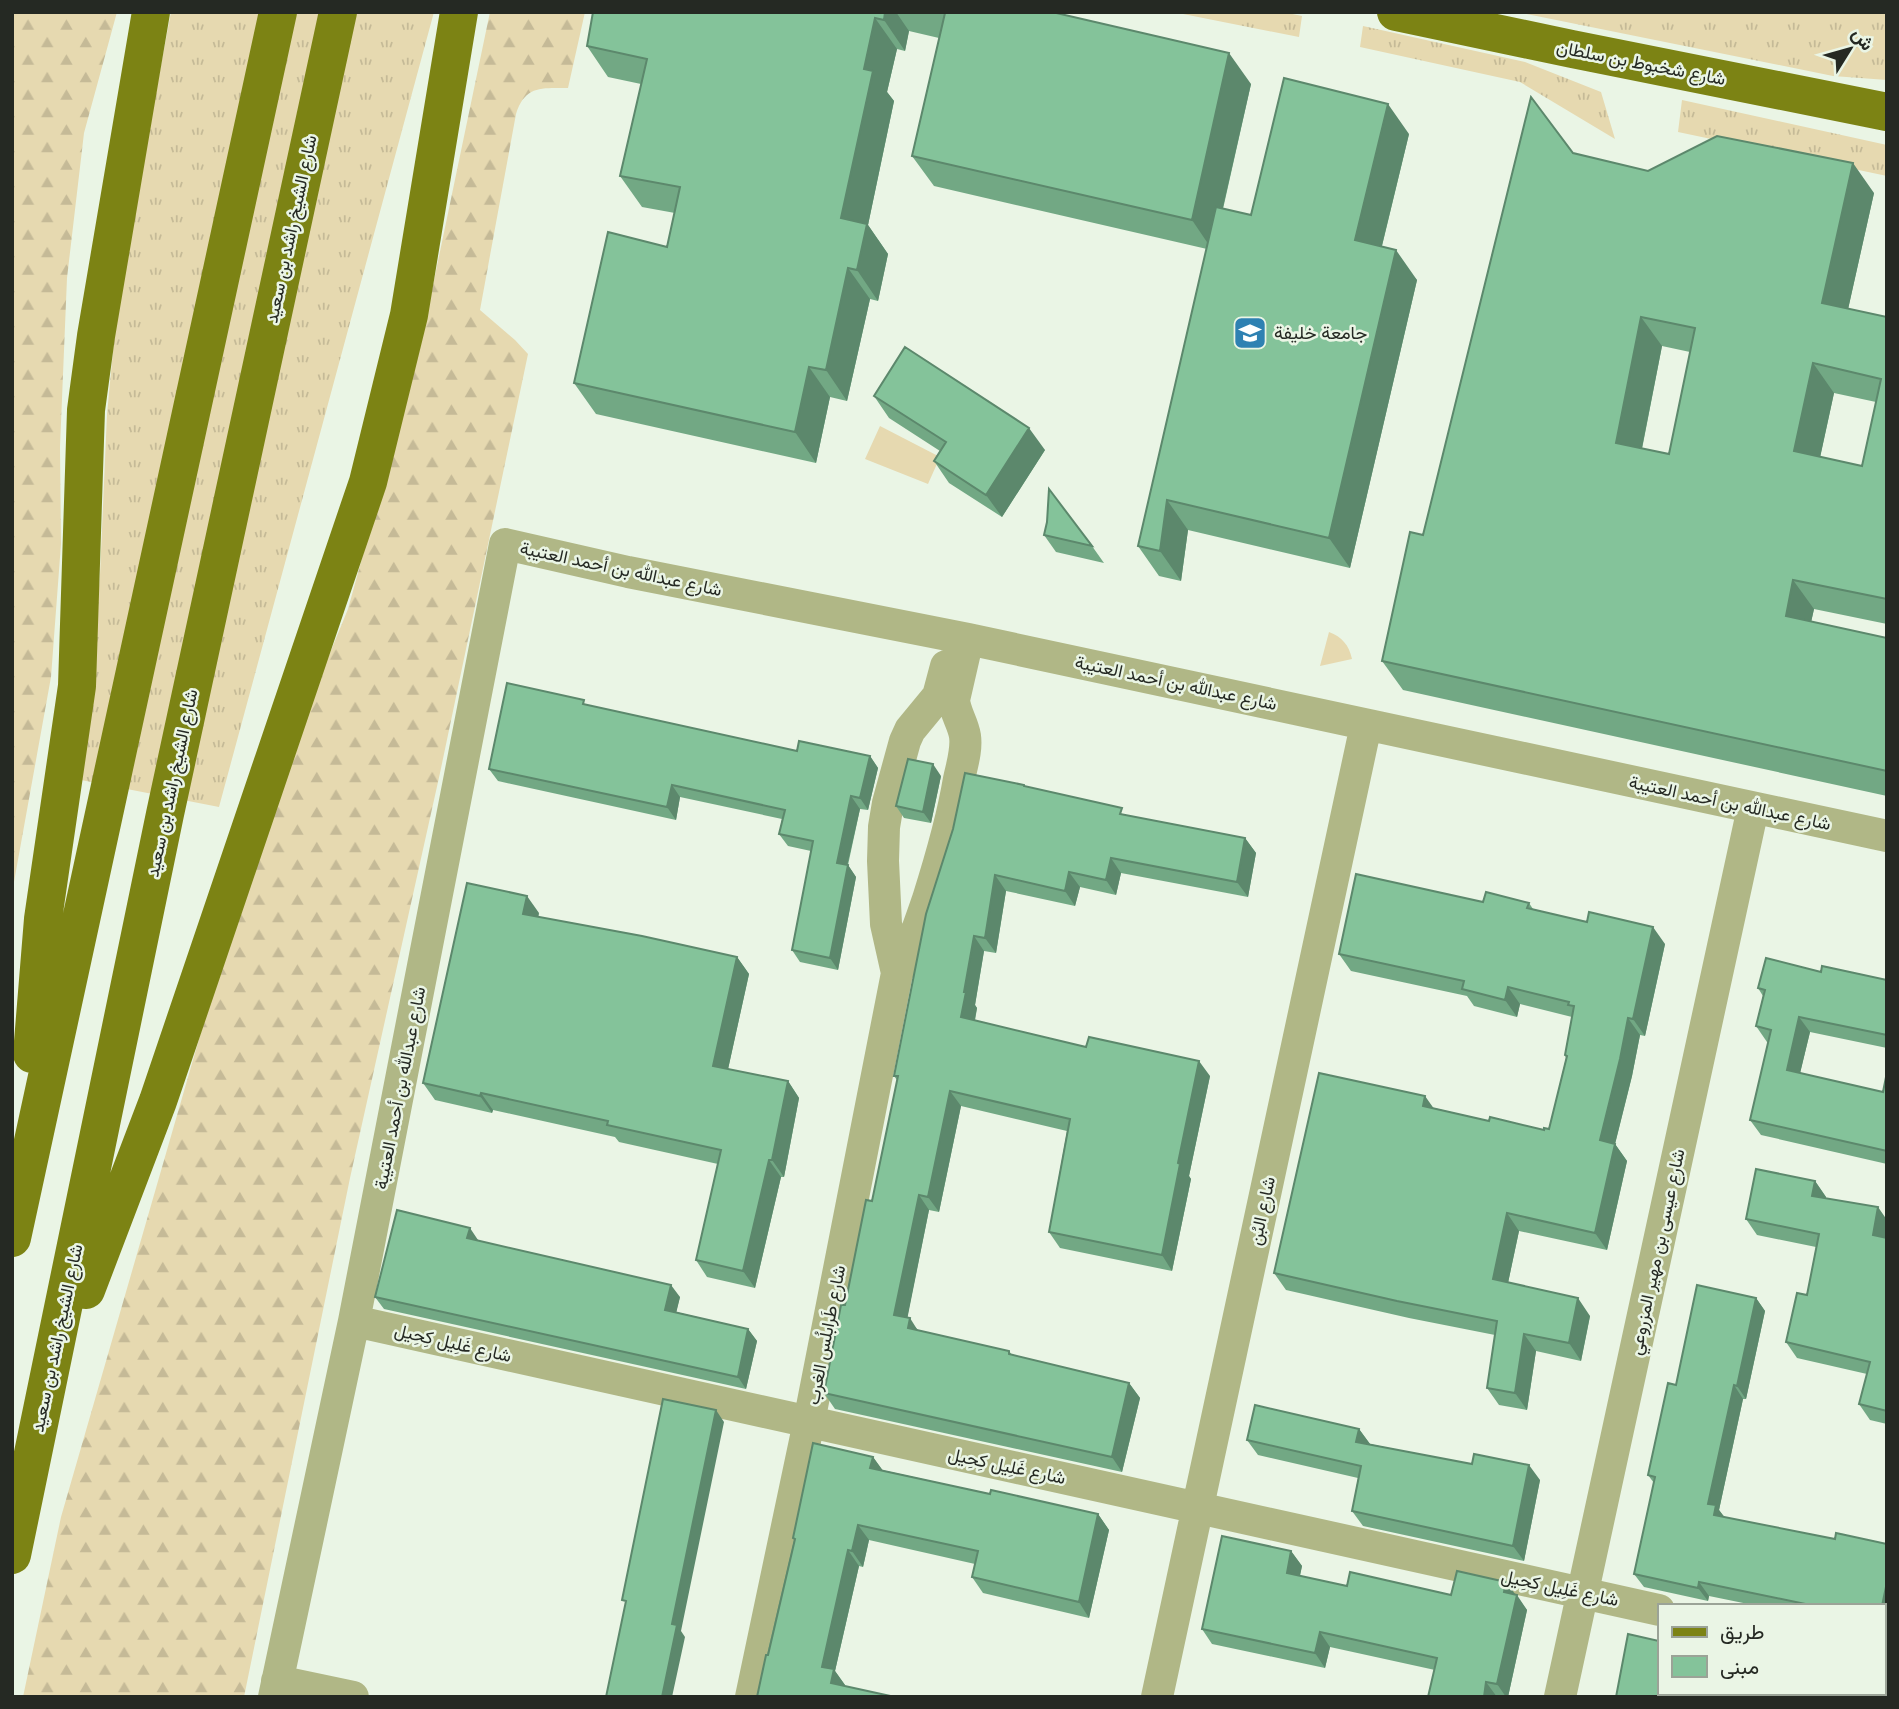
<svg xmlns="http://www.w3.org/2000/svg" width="1899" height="1709" font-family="'Fira Sans',Vazirmatn,sans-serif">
  <defs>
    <pattern id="grass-tufts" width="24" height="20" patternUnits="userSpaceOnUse" patternTransform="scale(1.75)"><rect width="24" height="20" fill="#e6d9b0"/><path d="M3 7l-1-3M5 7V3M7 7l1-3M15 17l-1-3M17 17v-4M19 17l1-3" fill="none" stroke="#c5ba97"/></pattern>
    <pattern id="forest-firs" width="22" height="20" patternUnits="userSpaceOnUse" patternTransform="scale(1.75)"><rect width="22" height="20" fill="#e6d9b0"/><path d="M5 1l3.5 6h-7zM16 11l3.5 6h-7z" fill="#c5ba97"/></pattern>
  </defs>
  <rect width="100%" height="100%" fill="#eaf5e5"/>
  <!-- grass -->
  <path fill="url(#grass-tufts)" d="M171 12H434L219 807 81 780 100 575 107 414 119 288Z
    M1173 12H1283L1302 16 1299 37Z
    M1517 12H1887V80L1833 76Z
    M1363 26 1525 62 1601 92 1615 139 1520 82 1360 47Z
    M1682 100 1887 145V176L1678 132Z"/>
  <!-- forest -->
  <path fill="url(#forest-firs)" d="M12 12H117L84 133 67 278 60 447 61 544 51 677 12 893Z
    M490 12H585L568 88C542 88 525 85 516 114L480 310 515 340 528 354 440 773 350 1178 244 1697H23L61 1517 264 814 348 609 419 352Z"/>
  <!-- green -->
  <path fill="#e6d9b0" d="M880 426 940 457 928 484 865 459Z
    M1329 632C1342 637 1349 645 1352 659L1320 666Z"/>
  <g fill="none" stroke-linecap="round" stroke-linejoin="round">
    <!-- street -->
    <path stroke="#b0b786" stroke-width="32" d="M897 973 886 924 883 861 884 827 888 803 905 741 910 730 938 696 946 666
      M354 1321 1659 1610
      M1883 1659 1887 1660
      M277 1681 353 1697
      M274 1697 354 1321 505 544 628 572 968 639 1887 836
      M751 1697 809 1422 897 973C911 950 919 925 928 899 941 858 952 821 959 779 962 765 967 750 965 736 963 723 955 713 954 700L968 639
      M1157 1697 1366 725
      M1560 1697 1753 808"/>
    <!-- primary -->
    <path stroke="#7c8314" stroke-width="38" d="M1396 12 1572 49 1887 112
      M32 1054 43 919 77 686 86 410 96 336 151 12
      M12 1238 278 12
      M86 1290 158 1101 368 482 409 315 459 12
      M12 1555 165 814 338 12"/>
  </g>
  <!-- wall -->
  <path fill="#72a884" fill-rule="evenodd" d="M593 12H1052L1251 84 1223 209 1251 215 1409 134 1382 246 1417 280 1350 568 1188 530 1181 581 1159 576 1138 546 1207 249 934 186 912 156 939 38 909 31 905 51 897 49 887 92 894 101 868 225 888 254 878 301 870 299 847 401 830 397 816 463 596 414 574 383 667 247 675 213 642 207 620 176 641 84 608 77 587 46Z
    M1648 171 1874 193 1848 309 1887 317V624L1814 609 1811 622 1887 638V796L1403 690 1382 661 1423 535ZM1662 346 1690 352 1669 454 1642 449ZM1834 393 1876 402 1862 466 1820 457Z
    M874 396 1045 450 1002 517 949 483 934 461 940 451 889 418Z
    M1044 535 1092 546 1104 563 1056 552Z
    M588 705 797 751 870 756 878 768 868 810 860 809 848 865 856 877 838 970 800 962 792 950 811 851 788 846 779 834 782 819 680 797 676 820 498 781 489 769Z
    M941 776 931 823 904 818 896 806Z
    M1024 785 1025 786 1126 815 1245 838 1256 853 1248 897 1121 873 1116 895 1080 887 1075 906 1006 891 996 953 984 951 975 1005 977 1008 975 1021 1210 1076 1189 1176 1191 1179 1172 1271 1060 1248 1049 1232 1067 1131 961 1106 939 1212 929 1210 907 1318 918 1330 1009 1351 1012 1355 1129 1383 1140 1398 1122 1472 835 1409 824 1393 845 1305 872 1201 897 1080 894 1076Z
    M1483 902 1529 903 1533 909 1665 944 1645 1036 1640 1035 1632 1076 1615 1144 1627 1161 1607 1250 1519 1231 1508 1283 1590 1316 1581 1361 1536 1351 1527 1410 1499 1405 1487 1388 1495 1335 1409 1318 1286 1290 1274 1273 1434 1108 1489 1121 1544 1130 1549 1129 1566 1058 1565 1055 1572 1017 1520 1004 1517 1017 1474 1006 1467 996 1351 971 1339 954Z
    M539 913 538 917 737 957 749 974 728 1069 788 1081 799 1098 784 1177H781L755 1288 707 1277 696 1260 718 1164 619 1142 615 1137 493 1110 492 1113 435 1100 423 1083Z
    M1821 972 1887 980V1048L1810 1032 1800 1073 1883 1092 1887 1072V1164L1761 1135 1750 1120 1768 1042H1767L1756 1026 1763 996 1758 988Z
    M1815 1181 1826 1197V1198L1887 1220V1424L1870 1420 1859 1404 1867 1374 1797 1358 1786 1342 1807 1295 1816 1247 1757 1235 1746 1219Z
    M478 1240V1241L680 1297 676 1312 748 1329 757 1341 746 1389 384 1309 375 1297Z
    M1756 1298 1765 1311 1746 1399H1743L1719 1510 1724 1517 1835 1539 1887 1544V1638L1883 1637V1606H1758L1709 1596 1708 1601 1644 1587 1634 1574 1654 1483 1648 1475 1676 1385Z
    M1359 1429 1370 1444 1540 1480 1524 1561 1363 1526 1352 1511 1358 1478 1258 1455 1247 1440Z
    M873 1457 882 1470 990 1494 1098 1514 1109 1530 1089 1618 983 1593 972 1577 975 1564 869 1540 863 1567 859 1566 835 1671 845 1685 757 1697 794 1540 793 1538Z
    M1291 1551 1302 1566 1300 1576 1347 1586 1451 1595 1506 1582 1527 1610 1508 1697H1428L1435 1670 1330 1647 1325 1668 1212 1644 1202 1629Z"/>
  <!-- shaded-wall -->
  <path fill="#5c886c" d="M885 12H896L909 31 905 51 884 20Z
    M875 18 897 49 887 92 894 101 868 225 888 254 878 301 857 270 841 218 864 69Z
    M1229 53 1251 84 1213 251 1192 220Z
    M1388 104 1409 134 1376 270 1355 240Z
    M1853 163 1874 193 1843 332 1822 303Z
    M1396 250 1417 280 1350 568 1329 538Z
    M848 268 870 299 847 401 826 370Z
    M1641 317 1662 346 1637 473 1616 443Z
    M1813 363 1834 393 1815 481 1794 451Z
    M809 367 830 397 816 463 795 432Z
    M1029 428 1045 450 1002 517 986 495Z
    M1167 500 1188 530 1181 581 1160 551Z
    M1793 580 1814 609 1806 645 1786 616Z
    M870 756 878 768 868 810 860 798Z
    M933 764 941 776 931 823 923 812Z
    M672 785 680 797 676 820 667 807Z
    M851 796 860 809 845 875 837 863Z
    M1245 838 1256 853 1248 897 1237 882Z
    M1111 858 1121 873 1116 895 1106 880Z
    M848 865 856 877 838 970 830 958Z
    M1069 872 1080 887 1075 906 1065 891Z
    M995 875 1006 891 996 953 985 938Z
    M527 896 539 913 535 931 523 914Z
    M1653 927 1665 944 1645 1036 1633 1019Z
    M974 936 984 951 975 1005 977 1008 972 1033 961 1017 964 992Z
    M737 957 749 974 725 1083 713 1066Z
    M1508 987 1520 1004 1517 1017 1505 1000Z
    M1799 1017 1810 1032 1797 1086 1787 1070Z
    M1628 1018 1640 1035 1632 1076 1615 1144 1627 1161 1607 1250 1595 1233 1600 1140Z
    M1199 1061 1210 1076 1189 1176 1191 1179 1172 1271 1162 1255 1178 1163Z
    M788 1081 799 1098 784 1177 772 1160Z
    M950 1091 961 1106 939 1212 928 1197Z
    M481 1093 493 1110 492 1113 480 1096Z
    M1425 1096 1437 1113 1423 1106Z
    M769 1160 781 1177 755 1288 743 1271Z
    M1815 1181 1826 1197 1823 1211 1812 1196Z
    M919 1195 929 1210 905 1330 894 1315Z
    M1878 1207 1887 1220V1235L1884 1250 1873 1235Z
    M1507 1213 1519 1231 1505 1297 1493 1279Z
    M470 1228 478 1240 475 1250 467 1238Z
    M671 1285 680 1297 674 1322 665 1310Z
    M1578 1298 1590 1316 1581 1361 1569 1343Z
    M1756 1298 1765 1311 1746 1399 1737 1386Z
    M910 1318 920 1334 908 1328Z
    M748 1329 757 1341 746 1389 738 1377Z
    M1524 1334 1536 1351 1527 1410 1515 1393Z
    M1129 1383 1140 1398 1122 1472 1112 1457Z
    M1734 1385 1743 1399 1719 1510 1726 1519 1714 1515 1708 1504Z
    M716 1410 724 1422 681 1631 685 1637 672 1697H662L672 1624Z
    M1359 1429 1370 1444 1356 1442Z
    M873 1457 884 1472 870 1468Z
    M1529 1465 1540 1480 1524 1561 1513 1546Z
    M1098 1514 1109 1530 1089 1618 1079 1602Z
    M858 1525 869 1540 863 1567 852 1551Z
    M848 1550 859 1566 835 1671 845 1685 843 1697 831 1683 822 1667Z
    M1291 1551 1302 1566 1297 1588 1287 1573Z
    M1506 1582 1517 1597V1595L1527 1610 1508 1697H1506L1497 1684 1504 1592Z
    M1699 1582 1709 1596 1708 1601 1698 1588Z
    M1887 1582V1637L1883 1632V1606H1882Z
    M1320 1632 1330 1647 1325 1668 1315 1653Z
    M1486 1682 1497 1697H1484Z
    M1861 1693H1870L1872 1697H1860Z"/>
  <!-- building -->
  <path fill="#84c39a" stroke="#5c886c" stroke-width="2" fill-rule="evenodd" d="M593 12H885L884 20 875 18 864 69 873 71 841 218 867 224 857 270 848 268 826 370 809 367 795 432 574 383 608 232 667 247 680 187 620 176 647 59 587 46Z
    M943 12H1052L1229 53 1192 220 912 156 945 13Z
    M1284 78 1388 104 1355 240 1396 250 1329 538 1167 500 1160 551 1138 546 1216 207 1251 215Z
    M1531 97 1573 153 1648 171 1717 136 1853 163 1822 303 1887 317V599L1793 580 1786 616 1887 638V771L1382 661 1410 532 1423 535ZM1641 317 1695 328 1669 454 1616 443ZM1813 363 1881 379 1862 466 1794 451Z
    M905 347 1029 428 986 495 934 461 946 442 874 396Z
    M1049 489 1092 546 1044 535 1047 522Z
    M507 683 584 700 583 704 797 751 799 741 870 756 860 798 851 796 837 863 848 865 830 958 792 950 813 841 779 834 785 810 672 785 667 807 489 769Z
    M908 759 933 764 923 812 896 806Z
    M965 773 1024 785V786L1122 808 1120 814 1245 838 1237 882 1111 858 1106 880 1069 872 1065 891 995 875 985 938 974 936 964 992H966L961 1017 1086 1047 1089 1037 1199 1061 1178 1163 1180 1164 1162 1255 1049 1232 1070 1119 950 1091 928 1197 919 1195 894 1315 910 1318 908 1328 1009 1351V1354L1129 1383 1112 1457 824 1393 841 1305H845L866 1200 872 1201 898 1076H894L926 914 953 829Z
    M1356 874 1483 902 1486 892 1529 903 1527 908 1587 922 1589 912 1653 927 1633 1019 1628 1018 1620 1059 1600 1140 1615 1144 1595 1233 1507 1213 1493 1279 1578 1298 1569 1343 1524 1334 1515 1393 1487 1388 1497 1321 1397 1301 1274 1273 1319 1073 1425 1096 1423 1106 1489 1121 1490 1117 1544 1130V1128L1549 1129 1567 1056 1565 1055 1574 1006 1568 1005 1569 1002 1508 987 1505 1000 1462 989 1464 981 1339 954Z
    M467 883 527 896 523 914 642 936 737 957 713 1066 788 1081 772 1160H769L743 1271 696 1260 721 1150 607 1125 608 1121 481 1093 480 1096 423 1083Z
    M1766 958 1821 972 1822 966 1887 980V1035L1799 1017 1787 1070 1883 1092 1887 1072V1151L1750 1120 1771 1030 1756 1026 1765 990 1758 988Z
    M1756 1169 1815 1181 1812 1196 1878 1207 1873 1235 1887 1238V1411L1859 1404 1870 1362 1786 1342 1797 1293 1807 1295 1819 1234 1746 1219Z
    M397 1210 470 1228 467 1238 671 1285 665 1310 748 1329 738 1377 375 1297Z
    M1697 1285 1756 1298 1737 1386 1734 1385 1708 1504 1716 1505 1714 1515 1835 1539 1836 1533 1887 1544V1582L1882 1606H1815L1699 1582 1698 1588 1634 1574 1655 1477 1648 1475 1668 1383 1676 1385Z
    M663 1399 716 1410 672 1624 677 1625 662 1697H606L626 1601 622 1600Z
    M1255 1405 1359 1429 1356 1442 1472 1464 1474 1454 1529 1465 1513 1546 1352 1511 1361 1466 1247 1440Z
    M813 1443 873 1457 870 1468 990 1494 991 1490 1098 1514 1079 1602 972 1577 978 1551 858 1525 852 1551 848 1550 822 1667 834 1669 831 1683 895 1697H757L766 1655H768L795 1539 793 1538Z
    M1222 1536 1291 1551 1287 1573 1347 1586 1350 1572 1451 1595 1457 1571 1506 1582 1504 1592 1517 1595 1497 1684 1486 1682 1484 1697H1428L1437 1658 1320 1632 1315 1653 1202 1629Z
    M1628 1634 1659 1641V1693H1861L1860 1697H1616Z"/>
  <!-- icons -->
  <defs>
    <symbol id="university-square" viewBox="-11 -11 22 22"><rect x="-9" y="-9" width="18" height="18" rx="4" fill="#2e81b2" stroke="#eaf5e5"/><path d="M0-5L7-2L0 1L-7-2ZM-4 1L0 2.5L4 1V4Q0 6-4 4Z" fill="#fff"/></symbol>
  </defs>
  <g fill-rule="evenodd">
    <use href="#university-square" x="1231" y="314" width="38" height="38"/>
  </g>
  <g text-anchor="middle" stroke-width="5" stroke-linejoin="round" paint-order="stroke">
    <!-- street labels -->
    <g font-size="18" fill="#252923" stroke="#eaf5e5">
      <text transform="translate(1641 63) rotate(11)" y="6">شارع شخبوط بن سلطان</text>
      <text transform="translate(291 229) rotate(-78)" y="6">شارع الشيخ راشد بن سعيد</text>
      <text transform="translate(621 569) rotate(12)" y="6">شارع عبدالله بن أحمد العتيبة</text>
      <text transform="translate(1176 683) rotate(12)" y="6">شارع عبدالله بن أحمد العتيبة</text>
      <text transform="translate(172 783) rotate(-78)" y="6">شارع الشيخ راشد بن سعيد</text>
      <text transform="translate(1730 803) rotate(12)" y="6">شارع عبدالله بن أحمد العتيبة</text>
      <text transform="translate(400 1088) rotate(-79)" y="6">شارع عبدالله بن أحمد العتيبة</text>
      <text transform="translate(1262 1211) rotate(-78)" y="6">شارع البُن</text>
      <text transform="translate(1657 1252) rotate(-78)" y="6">شارع عيسى بن مهير المزروعي</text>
      <text transform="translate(826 1335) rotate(-79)" y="6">شارع طَرابلُس الغرب</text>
      <text transform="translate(57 1338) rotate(-78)" y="6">شارع الشيخ راشد بن سعيد</text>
      <text transform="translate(453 1343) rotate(13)" y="6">شارع غَلِيل كِحِيل</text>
      <text transform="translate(1007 1466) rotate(12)" y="6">شارع غَلِيل كِحِيل</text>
      <text transform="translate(1560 1588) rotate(12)" y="6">شارع غَلِيل كِحِيل</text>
    </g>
    <!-- poi labels -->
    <g font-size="18" fill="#252923" stroke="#eaf5e5" text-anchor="start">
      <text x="1274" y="339">جامعة خليفة</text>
    </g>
  </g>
  <!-- border -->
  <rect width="1899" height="1709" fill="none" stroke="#252923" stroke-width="28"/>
  <!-- legend -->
  <rect x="1658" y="1604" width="228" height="91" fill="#eaf5e5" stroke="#9ba397" stroke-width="2"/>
  <rect x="1672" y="1627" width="35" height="10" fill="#7c8314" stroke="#9ba397" stroke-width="2"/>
  <text x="1720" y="1639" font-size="21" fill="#252923">طريق</text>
  <rect x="1672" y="1656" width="35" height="21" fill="#84c39a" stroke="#9ba397" stroke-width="2"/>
  <text x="1720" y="1674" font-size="21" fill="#252923">مبنى</text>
  <!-- north arrow -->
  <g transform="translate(1850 49) rotate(53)" stroke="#eaf5e5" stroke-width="5" paint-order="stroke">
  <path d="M0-5L12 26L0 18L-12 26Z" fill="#252923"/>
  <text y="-10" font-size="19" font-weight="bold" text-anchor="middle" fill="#252923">ش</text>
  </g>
</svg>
